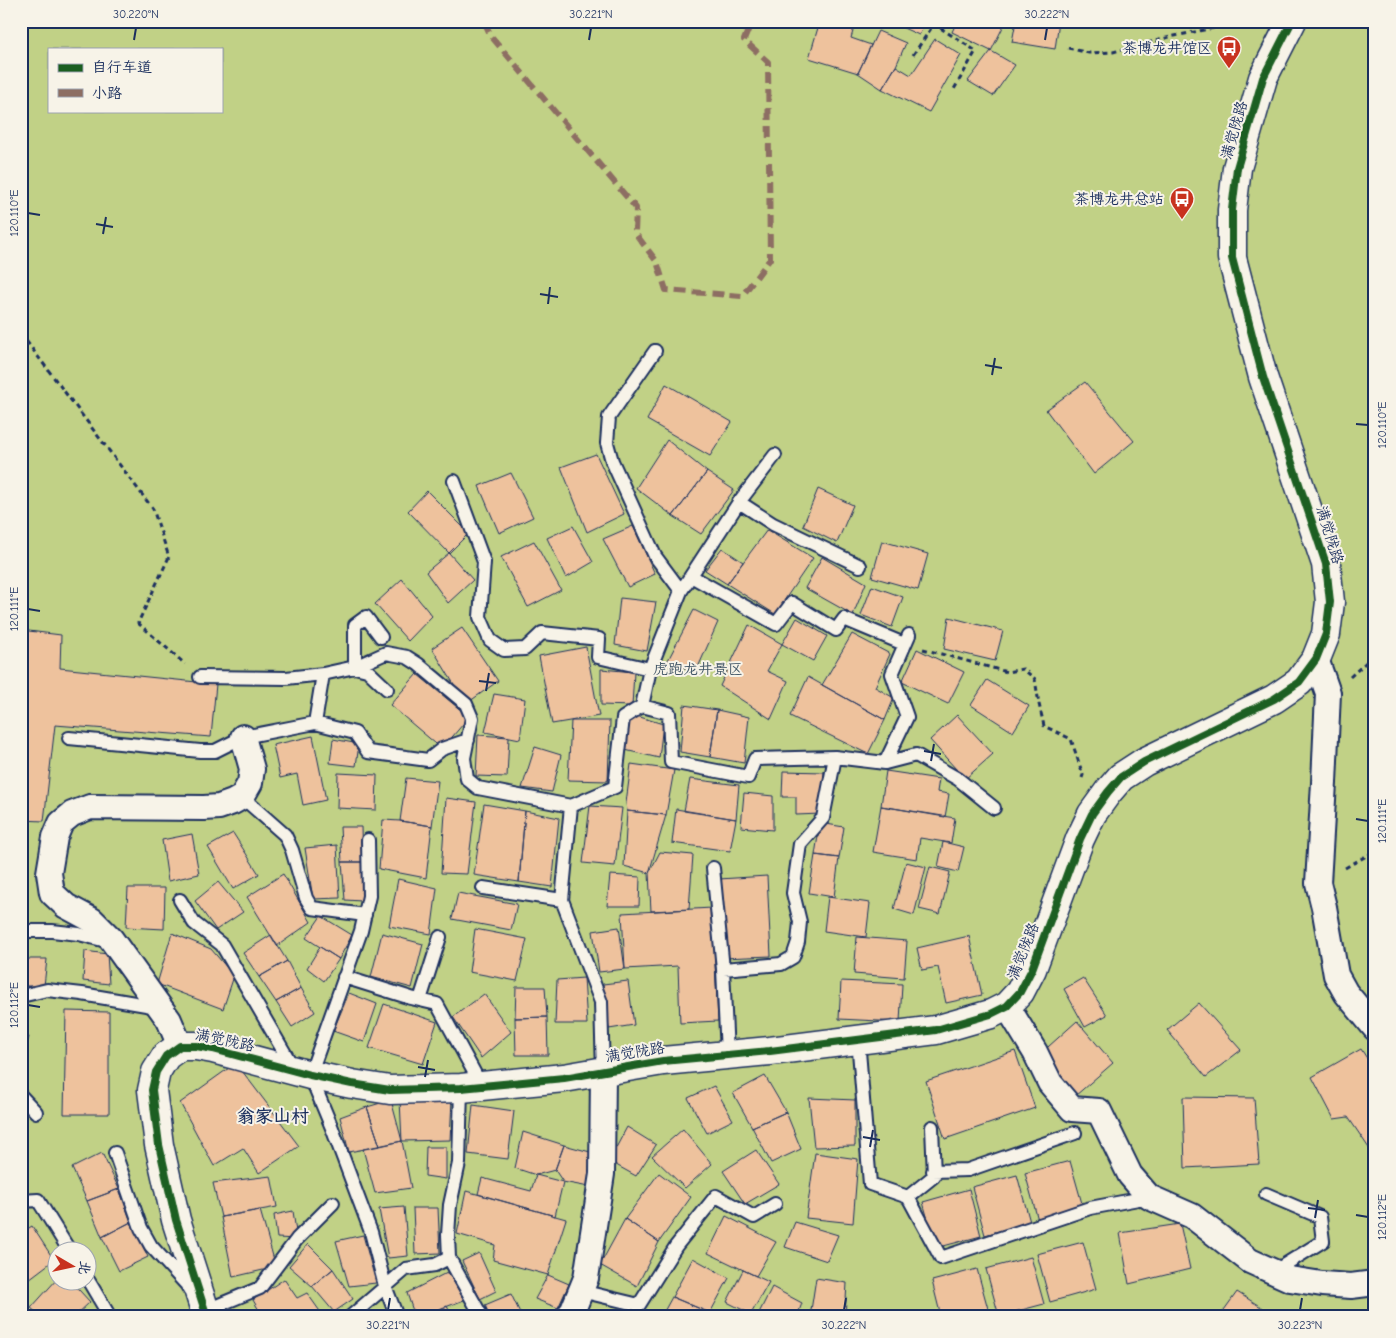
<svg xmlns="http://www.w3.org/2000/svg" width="1396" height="1338" font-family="'Comic Neue','LXGW WenKai TC',sans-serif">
  <rect width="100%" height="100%" fill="#f7f3e8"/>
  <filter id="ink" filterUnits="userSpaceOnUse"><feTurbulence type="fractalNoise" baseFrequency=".02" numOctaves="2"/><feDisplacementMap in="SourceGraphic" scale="10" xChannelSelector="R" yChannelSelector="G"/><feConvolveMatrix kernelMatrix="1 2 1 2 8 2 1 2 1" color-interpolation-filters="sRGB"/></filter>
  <g filter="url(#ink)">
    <!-- green -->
    <path fill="#c1d186" stroke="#6e8072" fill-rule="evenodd" d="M21 21H1375V1317H21ZM49 49H221V111H49ZM58 1250H88V1280H58Z"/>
    <!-- building -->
    <path fill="#eec29d" stroke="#1b2f5e" d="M820 21H856L851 38 871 45 858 73 809 58Z
      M888 21H927L919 35Z
      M957 21H1006L991 51 952 32Z
      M1016 21H1059L1055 49 1012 42Z
      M878 31 906 43 896 66 882 89 858 73Z
      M935 39 961 55 929 112 882 89 896 66 911 75Z
      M991 51 1015 65 993 96 968 81Z
      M1085 382 1134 441 1094 474 1046 410Z
      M666 384 732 422 710 456 647 420Z
      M667 440 707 472 673 516 636 488Z
      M596 454 624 514 587 532 561 467Z
      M707 472 734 490 701 534 673 516Z
      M511 473 533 517 499 533 479 486Z
      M818 489 853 505 837 543 803 526Z
      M427 491 469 533 449 553 408 511Z
      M573 526 593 562 566 578 547 538Z
      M633 526 655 574 628 587 603 539Z
      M767 530 813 558 775 614 727 584Z
      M534 541 561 590 528 607 501 557Z
      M882 541 928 554 918 590 872 577Z
      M722 548 743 562 727 584 705 570Z
      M449 553 473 580 448 603 426 572Z
      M822 557 866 583 853 615 805 588Z
      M402 579 432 616 408 641 375 604Z
      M872 586 903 597 892 627 861 615Z
      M620 598 656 602 647 651 615 645Z
      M694 610 718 622 696 672 667 662Z
      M949 617 1003 631 995 661 944 649Z
      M797 618 827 636 813 661 782 644Z
      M749 625 782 644 767 671 788 681 771 719 720 686Z
      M462 628 498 681 466 704 432 648Z
      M21 630 61 635 60 668 216 684 211 737 55 725 44 821 21 820Z
      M852 634 890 654 875 687 894 698 885 720 822 685Z
      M586 647 599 716 552 724 539 656Z
      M917 649 964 672 948 704 902 682Z
      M601 669 634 672 632 706 601 705Z
      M417 674 469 717 442 749 390 705Z
      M808 677 885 720 868 754 790 716Z
      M987 680 1029 706 1013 732 971 705Z
      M494 694 525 699 520 739 485 732Z
      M684 705 717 710 710 757 680 752Z
      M717 710 749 717 744 763 710 757Z
      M630 714 663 724 659 758 625 750Z
      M957 715 993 754 965 779 930 740Z
      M571 721H610L608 781 568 780Z
      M478 735 509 737 507 777 476 776Z
      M313 736 326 800 303 805 297 774 280 778 273 745Z
      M333 739 359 744 356 766 330 763Z
      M535 747 561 755 552 792 522 788Z
      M631 764 674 770 666 815 627 811 626 803Z
      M783 771 824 772 821 814 796 815V797H782Z
      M886 771 939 779 937 792 949 794 945 817 881 806Z
      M338 773 377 775 376 810 337 808Z
      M406 778 438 781 432 826 400 821Z
      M690 779 739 785 736 819 684 811Z
      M744 793 773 796V830L741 827Z
      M446 798 476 802 467 874 441 873Z
      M484 804 525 811 519 882 474 875Z
      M590 806 622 808 615 866 583 863Z
      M881 806 955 818 951 843 920 838 917 859 873 852Z
      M676 809 736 819 730 851 672 843Z
      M525 811 559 818 552 887 519 882Z
      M627 811 666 815 649 873 624 866Z
      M383 820 400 821 432 826 426 878 379 869Z
      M820 823 844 827 839 858 815 855Z
      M340 827H361L362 862H342Z
      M233 833 259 874 233 889 208 847Z
      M192 834 199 874 168 881 162 840Z
      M943 842 964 847 958 872 938 867Z
      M337 845 340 898 313 899 305 848Z
      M660 852 693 855 689 909 651 911 649 873Z
      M815 855 839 858 834 897 809 893Z
      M342 862H362V901L345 900Z
      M906 862 926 867 914 915 894 909Z
      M930 867 950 872 940 914 919 909Z
      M283 874 311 922 277 946 247 897Z
      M610 875 640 877 639 906H607Z
      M767 876 771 956 723 958 719 879Z
      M398 879 437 888 431 934 389 926Z
      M218 882 243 912 216 930 195 901Z
      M128 888H165L164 929 126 927Z
      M458 893 517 904 511 930 452 919Z
      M828 897 870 903 866 937 824 931Z
      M712 908 718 1021 680 1023 678 966 625 969 622 913Z
      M321 916 352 935 339 959 306 938Z
      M619 927 625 969 599 972 593 931Z
      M475 929 527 939 517 981 469 972Z
      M172 933 211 949 234 976 223 1009 157 984Z
      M382 933 423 944 412 988 371 977Z
      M271 935 287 961 259 977 243 953Z
      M969 936 982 995 946 1003 938 967 922 970 917 948Z
      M857 937 907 941 904 978 854 974Z
      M21 946 26 947 28 959H47L44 986H21Z
      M320 947 339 959 324 981 307 968Z
      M85 951 107 954 109 984 83 981Z
      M287 961 301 988 276 1002 259 977Z
      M584 978 587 1024H555L557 980Z
      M1083 978 1107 1015 1085 1027 1064 989Z
      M628 981 634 1025 609 1029 603 984Z
      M841 981 902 984 900 1022 839 1019Z
      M516 987H545L547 1017 515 1018Z
      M301 988 315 1012 292 1027 276 1002Z
      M349 993 377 1004 364 1042 333 1031Z
      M484 994 511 1032 481 1058 453 1017Z
      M1199 1003 1241 1050 1206 1077 1167 1030Z
      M384 1004 437 1022 423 1064 369 1048Z
      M66 1011 109 1012V1114H64Z
      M547 1017 548 1055H516L515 1018Z
      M1077 1021 1113 1063 1075 1096 1039 1055Z
      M21 1034 29 1037 21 1063Z
      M1361 1049 1375 1071V1157L1348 1117 1334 1119 1312 1077Z
      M1015 1051 1035 1108 945 1139 926 1081Z
      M236 1063 299 1146 259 1173 243 1148 214 1166 180 1103Z
      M765 1076 786 1112 752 1127 733 1093Z
      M714 1086 733 1120 707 1133 688 1098Z
      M1183 1097 1254 1098 1259 1164 1185 1168Z
      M809 1098 855 1100V1146L814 1147Z
      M452 1099 450 1140 402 1141 400 1100Z
      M391 1100 402 1141 380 1146 367 1107Z
      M473 1105 514 1111 508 1159 468 1154Z
      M367 1107 380 1146 349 1152 340 1117Z
      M786 1112 801 1149 771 1163 752 1127Z
      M627 1127 656 1145 636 1176 609 1161Z
      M683 1129 712 1164 685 1188 652 1156Z
      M523 1132 564 1145 555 1170 536 1175 515 1168Z
      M402 1141 411 1188 375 1193 363 1149Z
      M564 1145 594 1153 589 1187 563 1182 555 1170Z
      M426 1147H446V1179L425 1176Z
      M756 1150 779 1184 745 1204 723 1171Z
      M102 1153 119 1189 87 1201 72 1168Z
      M815 1153 858 1159 853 1223 806 1218Z
      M1070 1161 1083 1207 1038 1220 1025 1173Z
      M659 1173 691 1197 659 1242 625 1219Z
      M536 1175 563 1182 555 1216 478 1194 482 1178 531 1191Z
      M1017 1175 1030 1222 985 1235 972 1187Z
      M271 1176 277 1207 221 1217 213 1183Z
      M119 1189 131 1222 102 1237 87 1201Z
      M969 1189 981 1236 936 1248 923 1202Z
      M466 1191 566 1219 548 1275 493 1260 495 1245 457 1234Z
      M404 1207 408 1256 388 1258 379 1209Z
      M413 1208H438L440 1253 415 1254Z
      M260 1210 276 1267 233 1277 221 1217Z
      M293 1211 297 1239 277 1238 274 1215Z
      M726 1216 776 1242 756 1276 708 1253Z
      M625 1219 659 1242 637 1286 600 1265Z
      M131 1222 148 1257 119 1271 102 1237Z
      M795 1222 838 1235 827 1261 785 1247Z
      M1180 1224 1190 1269 1129 1284 1120 1233Z
      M32 1226 54 1260 25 1282 21 1276V1233Z
      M363 1235 376 1283 349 1286 336 1241Z
      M1083 1242 1096 1289 1050 1302 1037 1254Z
      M308 1244 333 1269 312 1286 289 1266Z
      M479 1253 496 1291 480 1299 462 1261Z
      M1031 1257 1044 1304 999 1316 986 1269Z
      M693 1258 729 1278 710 1313 672 1297Z
      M333 1269 353 1299 334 1312 312 1286Z
      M977 1269 990 1316 941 1317 932 1281Z
      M743 1270 769 1282 751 1314 727 1302Z
      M448 1272 464 1300 419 1317H415L407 1293Z
      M548 1275 569 1284 558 1308 535 1299Z
      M58 1278V1280H70L90 1302 74 1317H42L31 1308Z
      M816 1278 847 1283 845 1317H810Z
      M284 1279 297 1298 307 1293 324 1317H263L253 1300Z
      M772 1287 802 1303 797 1317H757Z
      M1237 1292 1277 1317H1219Z
      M511 1294 522 1317H490L485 1305Z
      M672 1297 710 1313 708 1317H661Z
      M447 1306 452 1317H421V1316Z
      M381 1311 384 1317H372Z"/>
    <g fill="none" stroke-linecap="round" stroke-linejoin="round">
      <defs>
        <path id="service" d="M655 351 609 417 607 443 612 461 655 556 681 591
          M454 481 484 562 480 617 490 640 504 650 525 649 542 633 599 639 598 657 650 669
          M739 502 773 524 860 566
          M691 576 776 624 792 603 836 630 844 619 904 644
          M381 637 366 617 355 625V667L386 653 407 657 418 664 466 704 472 718 464 758 467 779 478 788 571 806
          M200 677 286 678 323 674 355 667 367 670 387 689
          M642 706 669 713 671 762 748 777 755 759 835 757 885 763 916 755 958 779 994 808
          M315 723 355 733 368 752 428 760 442 749 468 740
          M69 738 200 751H215L243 737 315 723 323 674
          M885 763 907 717 892 674 909 635
          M242 797 285 835 292 850 306 898 312 908 365 915
          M368 840 369 896 361 931 310 1075 332 1128 371 1232 385 1286 397 1317
          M713 868 723 969 727 1054
          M483 888 562 900
          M180 900 194 923 222 945 294 1069
          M21 931H52L79 934 110 942
          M723 969 781 964 793 957 798 942 800 922 793 893 800 844 823 818 835 757
          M344 977 411 998 437 1004 481 1085
          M21 996 47 990 82 994 158 1007
          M420 1000 440 937
          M858 1039 870 1184 908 1197 941 1258 1090 1208 1149 1197
          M603 1072 601 1002 562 900 571 806 615 787 623 718 642 706 650 669 681 591 739 502 775 455
          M21 1096 36 1112
          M115 1153 141 1228 151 1246 186 1284 189 1289
          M933 1171 968 1170 1075 1133
          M1266 1194 1320 1217 1323 1241 1273 1272
          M908 1197 934 1176 932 1127
          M21 1201 38 1200 69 1250
          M449 1258 482 1317
          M88 1280 110 1317
          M581 1291 639 1305 676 1246 716 1196 754 1217 775 1204
          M202 1312 260 1288 297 1239 333 1203
          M350 1317 406 1269 435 1265 449 1258 448 1235 450 1205 459 1163 461 1088"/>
        <path id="minor" d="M1316 659 1328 693 1324 783 1318 883 1324 907 1336 975 1346 993 1375 1028
          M1007 1006 1035 1052 1050 1083 1072 1109 1099 1111 1130 1175 1149 1197 1192 1216 1250 1261 1290 1279 1322 1284 1351 1286 1375 1283
          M180 1046 169 1020 111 939 92 920 66 906 52 893 49 873 55 837 61 823 72 814 90 807 204 808 219 807 233 802 242 797 250 783 252 769 243 737
          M568 1317 573 1310 586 1278 602 1174 603 1072"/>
        <path id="tertiary" d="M207 1317 176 1220 159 1145 152 1090 156 1072 166 1056 180 1046H196L213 1049 310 1075 352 1084 390 1090 461 1088 564 1078 663 1061 770 1051 936 1030 991 1014 1007 1006 1020 992 1032 969 1080 839 1092 814 1108 792 1121 777 1144 762 1274 699 1299 682 1316 659 1326 634 1330 602 1326 564 1263 377 1232 258V210L1237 168 1263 78 1292 21"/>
      </defs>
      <!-- service casing -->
      <use href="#service" stroke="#1b2f5e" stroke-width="16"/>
      <!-- minor casing -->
      <use href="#minor" stroke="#1b2f5e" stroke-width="28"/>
      <!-- tertiary casing -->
      <use href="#tertiary" stroke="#1b2f5e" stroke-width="31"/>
      <!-- path -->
      <path stroke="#1b2f5e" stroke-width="3" stroke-dasharray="5 4" stroke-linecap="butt" d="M942 29 946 21
        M1068 48 1089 53 1113 52 1170 37 1218 27 1261 21
        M913 55 934 24 976 51 953 91
        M21 334 153 509 169 557 138 623 185 664
        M923 649 1007 672 1023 669 1035 679 1039 704 1044 726 1071 739 1083 775 1082 778
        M1350 677 1374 655 1375 657
        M1345 868 1375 851"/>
      <!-- service -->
      <use href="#service" stroke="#f7f3e8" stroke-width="12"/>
      <!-- minor -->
      <use href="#minor" stroke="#f7f3e8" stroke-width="24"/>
      <!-- tertiary -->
      <use href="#tertiary" stroke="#f7f3e8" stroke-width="28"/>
      <!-- quiet -->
      <path stroke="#8d6e63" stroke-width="6" stroke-dasharray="12 6" stroke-linecap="butt" d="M484 21 491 36 636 208 635 233 657 262 666 290 742 296 770 259 768 62 744 40 752 21"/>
      <defs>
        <path id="cycleway" d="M207 1317 176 1220 159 1145 152 1090 156 1072 166 1056 180 1046H196L213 1049 310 1075 352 1084 390 1090 461 1088 564 1078 663 1061 770 1051 936 1030 991 1014 1007 1006 1020 992 1032 969 1080 839 1092 814 1108 792 1121 777 1144 762 1274 699 1299 682 1316 659 1326 634 1330 602 1326 564 1263 377 1232 258V210L1237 168 1263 78 1292 21"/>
      </defs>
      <!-- cycleway casing -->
      <use href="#cycleway" stroke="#f7f3e8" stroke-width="11"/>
      <!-- cycleway -->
      <use href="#cycleway" stroke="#1b5e20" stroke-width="8"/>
    </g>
  </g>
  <!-- ticks -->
  <path fill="none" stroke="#1b2f5e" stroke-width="2" d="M134 40 136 28M589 40 591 28M1045 40 1047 28M28 213 40 215M96 224 113 227M103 234 106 217M540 294 558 297M548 304 550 287M985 365 1002 368M992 375 995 358M1356 424 1368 425M28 609 40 611M479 681 496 683M486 691 489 673M924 751 941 754M931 761 934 744M1356 819 1368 821M28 1005 40 1007M418 1067 435 1070M425 1077 428 1060M863 1137 880 1140M870 1147 873 1130M1308 1208 1325 1210M1356 1215 1368 1217M1315 1218 1318 1200M388 1310 390 1298M844 1310 846 1298M1300 1310 1302 1298"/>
  <!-- icons -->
  <defs>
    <symbol id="bus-pin" viewBox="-11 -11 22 30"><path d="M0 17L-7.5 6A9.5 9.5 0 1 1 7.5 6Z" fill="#c8321e" stroke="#f7f3e8"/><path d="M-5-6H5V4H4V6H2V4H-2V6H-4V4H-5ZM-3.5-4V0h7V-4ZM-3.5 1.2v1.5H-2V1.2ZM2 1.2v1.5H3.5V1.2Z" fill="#fff"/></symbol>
  </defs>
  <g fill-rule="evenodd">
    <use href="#bus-pin" x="1215" y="34" width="28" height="38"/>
    <use href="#bus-pin" x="1168" y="185" width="28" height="38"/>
  </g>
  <g text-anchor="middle" stroke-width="4" stroke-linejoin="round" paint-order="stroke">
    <!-- poi labels -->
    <g font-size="15" fill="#1b2f5e" stroke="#f7f3e8" text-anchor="end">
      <text x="1212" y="53">茶博龙井馆区</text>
      <text x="1164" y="204">茶博龙井总站</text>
    </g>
    <!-- street labels -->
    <g font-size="15" fill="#1b2f5e" stroke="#f7f3e8">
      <text transform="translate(1234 130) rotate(-74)" y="5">满觉陇路</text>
      <text transform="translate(1330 535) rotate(73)" y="5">满觉陇路</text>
      <text transform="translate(1023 951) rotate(-68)" y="5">满觉陇路</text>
      <text transform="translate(225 1040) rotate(12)" y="5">满觉陇路</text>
      <text transform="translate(635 1052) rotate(-9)" y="5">满觉陇路</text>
    </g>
    <!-- park labels -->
    <g font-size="15" fill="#445868" stroke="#f7f3e8">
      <text x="698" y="674">虎跑龙井景区</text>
    </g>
    <!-- quarter labels -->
    <g font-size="18" font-weight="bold" fill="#1b2f5e" stroke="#f7f3e8">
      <text x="273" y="1122">翁家山村</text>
    </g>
  </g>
  <!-- margin -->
  <rect width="1396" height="1338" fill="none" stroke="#f7f3e8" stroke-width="55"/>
  <!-- legend -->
  <rect x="48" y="48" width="175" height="65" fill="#f7f3e8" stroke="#9fa5b1"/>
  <rect x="58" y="64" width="25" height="8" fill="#1b5e20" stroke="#9fa5b1"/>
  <text x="92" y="72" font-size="15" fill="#1b2f5e">自行车道</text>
  <rect x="58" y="89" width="25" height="8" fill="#8d6e63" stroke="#9fa5b1"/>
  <text x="92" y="98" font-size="15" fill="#1b2f5e">小路</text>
  <!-- north arrow -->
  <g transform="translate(72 1266) rotate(99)"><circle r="24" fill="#f7f3e8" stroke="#9fa5b1"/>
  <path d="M0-4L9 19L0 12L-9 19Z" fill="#c8321e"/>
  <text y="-8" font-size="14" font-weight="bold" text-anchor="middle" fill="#1b2f5e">北</text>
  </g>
  <rect x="28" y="28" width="1340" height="1282" fill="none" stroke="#1b2f5e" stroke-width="2"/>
  <g font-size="12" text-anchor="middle" fill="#1b2f5e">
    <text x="136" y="18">30.220°N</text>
    <text x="591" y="18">30.221°N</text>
    <text x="1047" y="18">30.222°N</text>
    <text transform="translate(14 213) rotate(-90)" y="4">120.110°E</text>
    <text transform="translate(1382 425) rotate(-90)" y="4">120.110°E</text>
    <text transform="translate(14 609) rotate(-90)" y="4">120.111°E</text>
    <text transform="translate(1382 821) rotate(-90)" y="4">120.111°E</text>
    <text transform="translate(14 1005) rotate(-90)" y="4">120.112°E</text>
    <text transform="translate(1382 1217) rotate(-90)" y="4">120.112°E</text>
    <text x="388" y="1329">30.221°N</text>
    <text x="844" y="1329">30.222°N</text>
    <text x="1300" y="1329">30.223°N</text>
  </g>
</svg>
